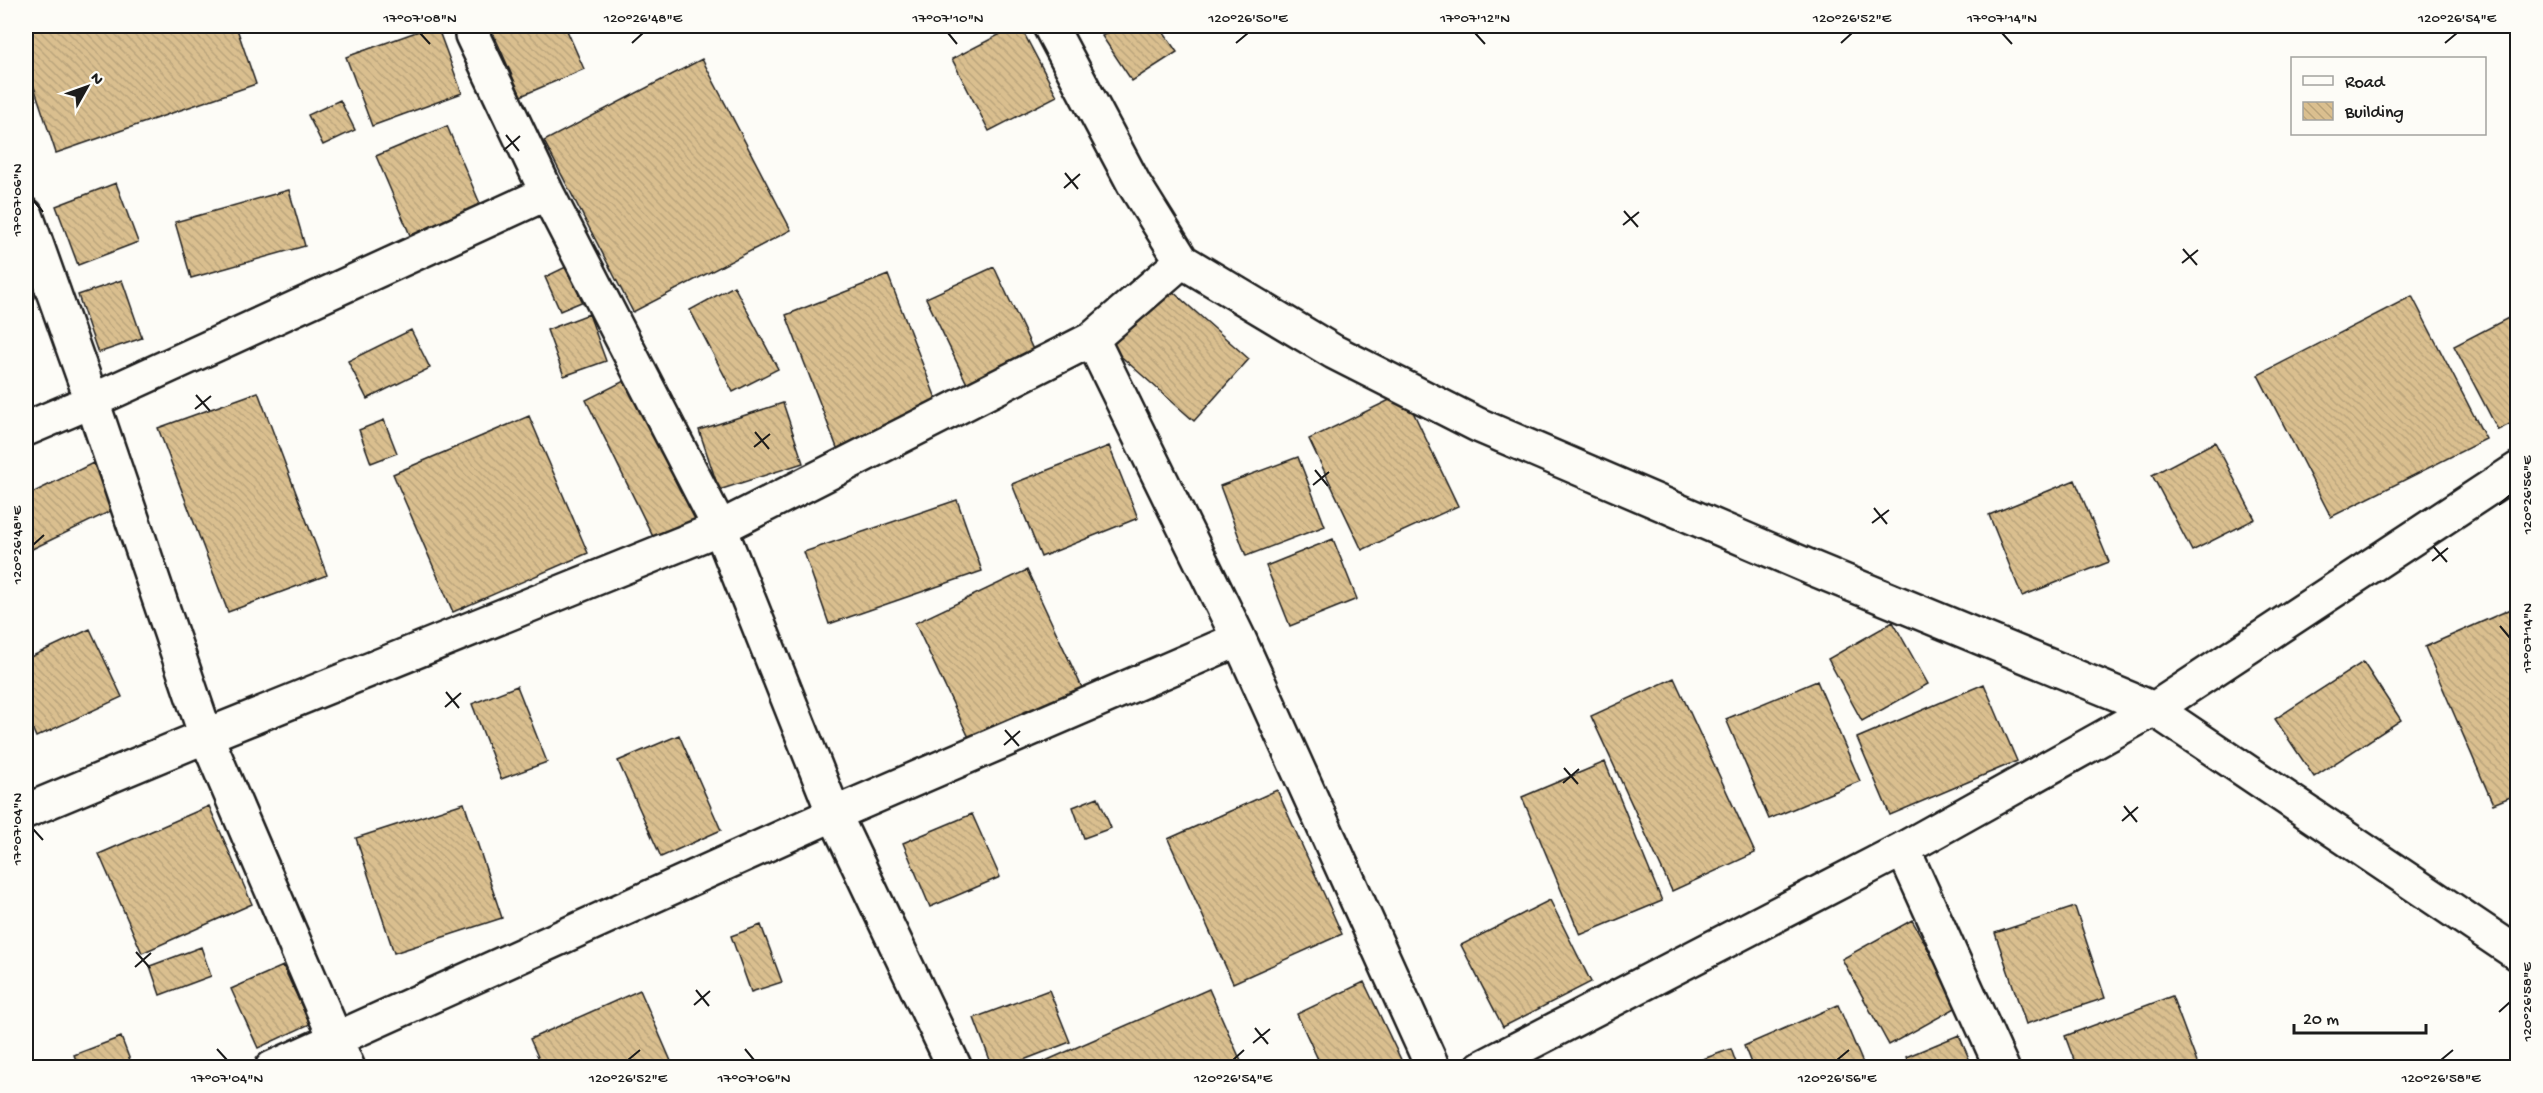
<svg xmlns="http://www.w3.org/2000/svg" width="2543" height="1093" font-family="'Gochi Hand',sans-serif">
  <defs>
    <pattern id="building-back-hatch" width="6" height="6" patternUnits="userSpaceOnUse" patternTransform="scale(1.5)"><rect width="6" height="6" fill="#dabf8f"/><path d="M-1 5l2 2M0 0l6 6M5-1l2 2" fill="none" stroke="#baa47b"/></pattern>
  </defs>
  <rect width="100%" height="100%" fill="#fdfcf7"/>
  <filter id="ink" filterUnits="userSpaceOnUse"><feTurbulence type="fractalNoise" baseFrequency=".0167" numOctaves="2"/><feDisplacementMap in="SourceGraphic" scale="12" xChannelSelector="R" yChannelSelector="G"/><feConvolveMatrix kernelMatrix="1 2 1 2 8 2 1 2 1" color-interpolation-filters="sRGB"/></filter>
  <g filter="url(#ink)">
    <!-- building -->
    <path fill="url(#building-back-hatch)" stroke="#1c1c1c" stroke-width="1.5" d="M26 26H236L256 84 56 153 26 63Z
      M433 26H437L462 93 372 126 346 57Z
      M490 26H565L584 69 521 96Z
      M1016 26H1020L1057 96 989 131 952 59Z
      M1119 26H1159L1177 52 1132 81 1102 36Z
      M702 59 791 230 633 312 544 141Z
      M340 100 355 130 323 145 308 115Z
      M447 126 484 213 413 242 376 156Z
      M116 183 138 242 78 265 56 206Z
      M289 190 305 246 191 278 175 222Z
      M570 265 586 300 560 311 545 277Z
      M994 267 1037 358 970 390 926 298Z
      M888 275 942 414 839 453 786 315Z
      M122 280 142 338 98 353 78 295Z
      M1163 283 1249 359 1194 421 1108 345Z
      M734 286 778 369 733 392 690 310Z
      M2412 296 2486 439 2331 517 2258 375Z
      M2518 313V420L2498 430 2454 346Z
      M589 314 606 361 564 376 547 330Z
      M411 330 430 368 367 399 348 361Z
      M630 378 703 530 660 551 586 400Z
      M258 392 327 575 228 612 158 428Z
      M1404 393 1458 506 1362 550 1309 439Z
      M783 403 803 463 719 490 699 430Z
      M529 416 588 553 453 612 393 474Z
      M384 420 397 453 371 463 359 430Z
      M2215 442 2255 519 2192 551 2152 475Z
      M1109 446 1138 518 1041 557 1012 484Z
      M1298 457 1325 526 1246 556 1220 486Z
      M93 463 115 509 26 552V496Z
      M2075 480 2109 562 2022 596 1989 515Z
      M957 500 982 571 829 624 804 552Z
      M1333 539 1357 599 1290 626 1266 566Z
      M1027 570 1084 692 972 744 915 623Z
      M2518 606V794L2493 804 2425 647Z
      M1893 622 1928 684 1862 721 1828 659Z
      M90 629 122 697 36 737 26 714V659Z
      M2363 662 2401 720 2314 777 2275 719Z
      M1674 678 1755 853 1672 891 1591 716Z
      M1817 681 1860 781 1769 819 1726 719Z
      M1984 684 2017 761 1890 815 1857 738Z
      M517 686 547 762 501 779 472 704Z
      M679 735 721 830 661 857 618 761Z
      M1605 762 1662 901 1580 935 1522 797Z
      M1277 790 1342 934 1233 983 1168 839Z
      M1098 797 1111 828 1084 838 1073 807Z
      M464 803 502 918 394 953 356 838Z
      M209 806 252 904 142 953 99 854Z
      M972 814 1000 877 930 907 903 843Z
      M1550 900 1591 982 1503 1027 1461 945Z
      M2075 907 2105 998 2026 1024 1995 933Z
      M1912 920 1959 1006 1889 1045 1842 959Z
      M761 925 782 982 751 992 731 936Z
      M201 947 211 976 160 995 150 966Z
      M283 966 310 1024 258 1048 231 989Z
      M1364 982 1405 1068H1322L1297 1014Z
      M1209 989 1244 1068 1034 1066Z
      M640 990 674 1068H543L530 1039Z
      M1049 990 1070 1042 1003 1068H993L974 1018Z
      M2172 996 2199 1068H2077L2065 1036Z
      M1838 1005 1865 1068H1753L1744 1046Z
      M1959 1035 1973 1068H1911L1906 1057Z
      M121 1037 133 1068H79L74 1055Z
      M1731 1049 1738 1068H1678Z"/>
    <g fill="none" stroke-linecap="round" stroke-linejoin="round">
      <defs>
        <path id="minor" d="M1050 26 1134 184 1182 261
          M472 35 547 193 720 528 834 814 955 1068
          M26 215 92 401 206 736 348 1068
          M1092 339 1239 639 1433 1068
          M26 429 92 401 547 193
          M26 811 206 736 720 528 1092 339 1182 261 1334 352 1478 425 1812 568 2154 709 2518 954
          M1903 849 2002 1068
          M272 1068 834 814 1239 639
          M1481 1068 1903 849 2154 709 2518 469"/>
      </defs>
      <!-- minor casing -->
      <use href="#minor" stroke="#1c1c1c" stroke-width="38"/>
      <!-- minor -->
      <use href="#minor" stroke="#fdfcf7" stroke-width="33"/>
    </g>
  </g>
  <!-- ticks -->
  <path fill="none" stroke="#1c1c1c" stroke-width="2" d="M420 33 430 44M948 33 957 44M1475 33 1485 44M2002 33 2012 44M632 43 643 33M1236 43 1248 33M1841 43 1852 33M2445 43 2457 33M506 135 519 151M504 150 520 136M1065 173 1078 189M1064 188 1080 174M33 200 43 212M1624 211 1638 227M1623 225 1639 212M2183 249 2197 265M2182 263 2198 250M196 395 210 411M195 409 211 396M755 432 769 449M754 447 770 434M1315 470 1328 486M1313 485 1329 472M2499 505 2510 495M1874 508 1887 524M1872 523 1889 510M33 545 44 535M2433 546 2447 562M2432 561 2448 548M2500 626 2510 638M446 692 459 708M445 707 461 693M1005 730 1019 746M1004 745 1020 731M1564 768 1578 784M1563 783 1579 769M2124 806 2137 822M2122 821 2138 807M33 829 43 840M136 952 150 968M135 967 151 953M696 990 709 1006M694 1005 710 991M2499 1012 2510 1002M1255 1028 1268 1044M1253 1043 1270 1029M217 1049 227 1060M745 1049 754 1060M628 1060 640 1050M1233 1060 1244 1050M1837 1060 1849 1050M2441 1060 2453 1050"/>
  <!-- margin -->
  <rect width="2543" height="1093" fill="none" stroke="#fdfcf7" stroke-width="66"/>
  <!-- legend -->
  <rect x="2291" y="57" width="195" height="78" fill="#fdfcf7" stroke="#a3a29f" stroke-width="1.5"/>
  <rect x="2303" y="76" width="30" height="9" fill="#fdfcf7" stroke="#a3a29f" stroke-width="1.5"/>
  <text x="2345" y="87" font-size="18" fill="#1c1c1c">Road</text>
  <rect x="2303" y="102" width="30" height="18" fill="url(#building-back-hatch)" stroke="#a3a29f" stroke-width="1.5"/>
  <text x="2345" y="117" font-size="18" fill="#1c1c1c">Building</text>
  <!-- north arrow -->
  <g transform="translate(87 87) rotate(50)" stroke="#fdfcf7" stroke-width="4.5" paint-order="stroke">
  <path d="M0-4.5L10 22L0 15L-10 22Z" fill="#1c1c1c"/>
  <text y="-9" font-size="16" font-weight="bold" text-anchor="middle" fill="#1c1c1c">N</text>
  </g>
  <!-- scale -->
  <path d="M2294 1024v9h132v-9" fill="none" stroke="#1c1c1c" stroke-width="3"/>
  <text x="2303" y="1024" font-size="18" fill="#1c1c1c" stroke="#fdfcf7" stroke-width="4.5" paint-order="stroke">20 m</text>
  <rect x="33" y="33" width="2477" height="1027" fill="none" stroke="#1c1c1c" stroke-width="2"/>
  <g font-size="15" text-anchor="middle" fill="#1c1c1c">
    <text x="420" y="22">17°07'08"N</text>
    <text x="643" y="22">120°26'48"E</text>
    <text x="948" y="22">17°07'10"N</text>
    <text x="1248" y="22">120°26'50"E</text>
    <text x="1475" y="22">17°07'12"N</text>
    <text x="1852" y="22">120°26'52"E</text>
    <text x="2002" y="22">17°07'14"N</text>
    <text x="2457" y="22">120°26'54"E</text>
    <text transform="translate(16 200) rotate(-90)" y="5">17°07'06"N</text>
    <text transform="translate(2526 495) rotate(-90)" y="5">120°26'56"E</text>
    <text transform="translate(16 545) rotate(-90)" y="5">120°26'48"E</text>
    <text transform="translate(2526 638) rotate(-90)" y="5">17°07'14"N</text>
    <text transform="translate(16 829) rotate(-90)" y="5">17°07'04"N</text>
    <text transform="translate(2526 1002) rotate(-90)" y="5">120°26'58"E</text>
    <text x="227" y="1082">17°07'04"N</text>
    <text x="628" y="1082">120°26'52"E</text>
    <text x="754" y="1082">17°07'06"N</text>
    <text x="1233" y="1082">120°26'54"E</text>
    <text x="1837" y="1082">120°26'56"E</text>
    <text x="2441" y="1082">120°26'58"E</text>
  </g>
</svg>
